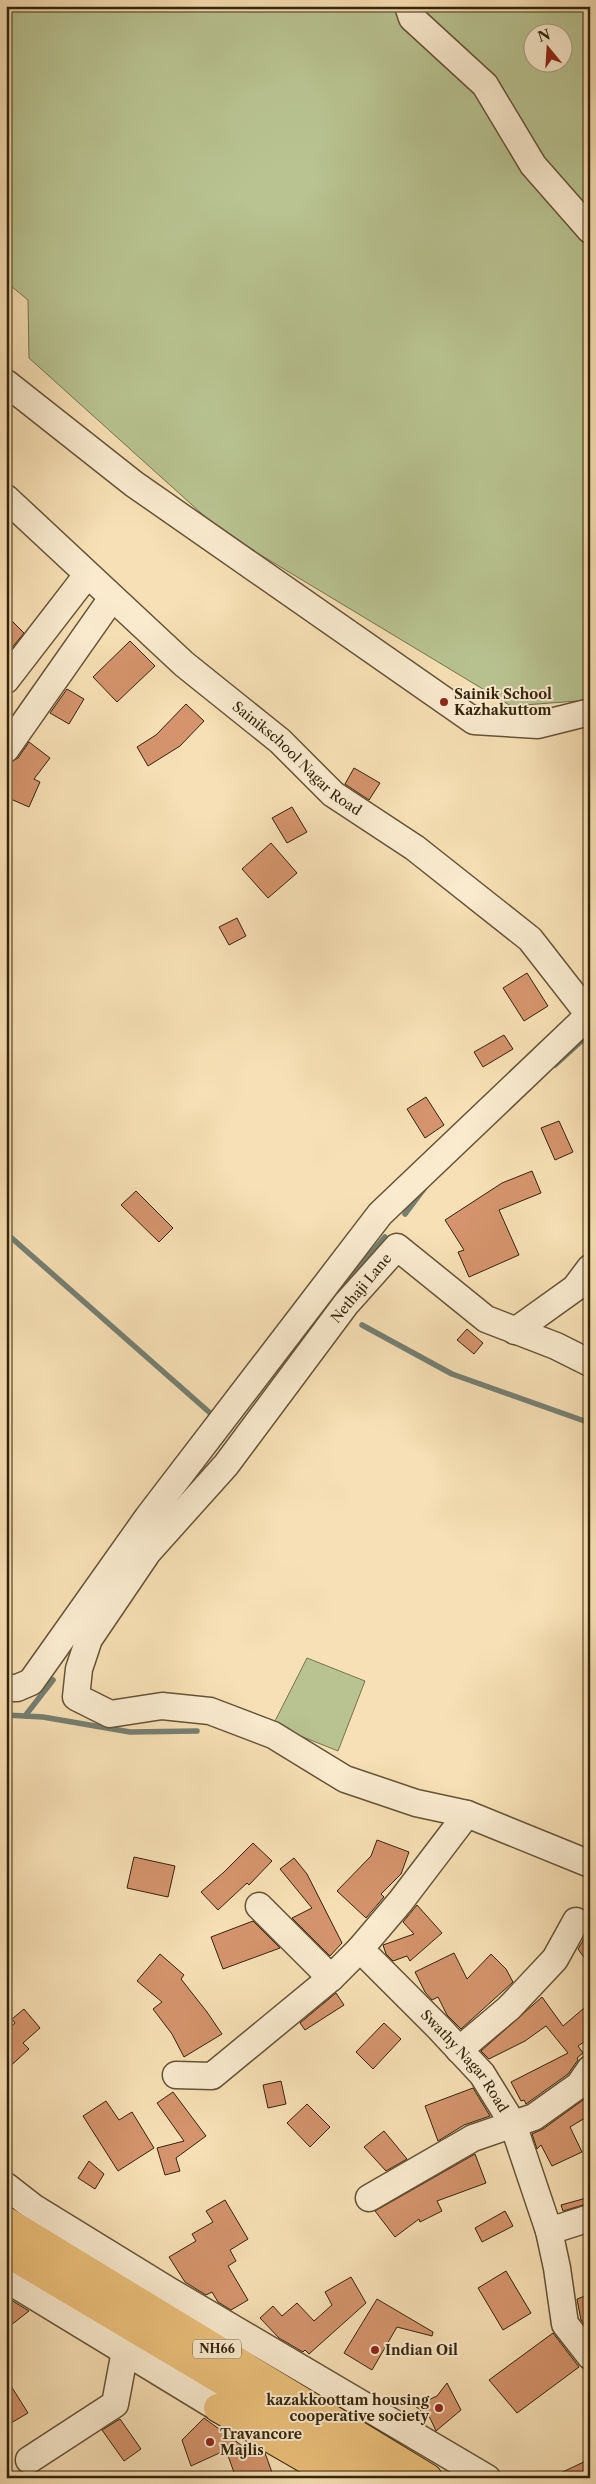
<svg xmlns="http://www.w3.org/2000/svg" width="596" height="2484" font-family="'Libre Caslon Text',serif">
  <rect width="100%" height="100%" fill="#f7e0b5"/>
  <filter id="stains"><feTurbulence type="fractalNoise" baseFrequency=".004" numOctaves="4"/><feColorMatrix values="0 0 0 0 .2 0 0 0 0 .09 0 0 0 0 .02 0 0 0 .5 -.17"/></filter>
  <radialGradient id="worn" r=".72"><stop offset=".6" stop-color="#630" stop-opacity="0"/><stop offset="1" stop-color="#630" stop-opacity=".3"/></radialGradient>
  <!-- green -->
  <path fill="#b8c391" stroke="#76744e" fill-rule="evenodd" d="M6 6H590V700L511 706 221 531 29 358 28 300 6 282ZM534 32H564V62H534Z
    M307 1658 365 1681 338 1751 273 1725Z"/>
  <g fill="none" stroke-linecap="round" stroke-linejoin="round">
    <!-- stream -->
    <path stroke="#757f72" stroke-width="5.5" d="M555 1065 587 1036
      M405 1214 426 1186
      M6 1233 209 1412
      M312 1323 385 1237
      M362 1325 452 1374 590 1423
      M6 1715 43 1717 130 1732 197 1731
      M25 1716 53 1680"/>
  </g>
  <!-- building -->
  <path fill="#d5946d" stroke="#34240b" d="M6 615 24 633 6 655Z
    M130 641 155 666 117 702 93 677Z
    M67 689 84 699 69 724 50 713Z
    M186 704 204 721 180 746 148 766 137 747 156 735Z
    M29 742 50 758 34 779 40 782 29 807 6 797V770L9 763 18 758Z
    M354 768 380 783 369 800 345 784Z
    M292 807 307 832 287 843 272 818Z
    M271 843 297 873 268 898 242 869Z
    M237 918 246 936 229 945 219 927Z
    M527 973 548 1006 524 1021 503 988Z
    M504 1035 513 1049 483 1067 474 1052Z
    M426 1097 444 1125 425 1138 407 1109Z
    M559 1121 573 1152 555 1160 541 1128Z
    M532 1171 541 1193 499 1210 519 1255 469 1277 458 1252 464 1250 445 1220 502 1183Z
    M136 1191 173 1228 159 1242 121 1205Z
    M467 1329 483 1343 474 1354 457 1340Z
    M377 1840 409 1852 401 1874 381 1894 384 1897 366 1918 337 1891 371 1856Z
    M253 1843 272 1861 249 1885 247 1883 218 1910 201 1892 224 1872Z
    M134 1857 175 1866 168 1897 127 1888Z
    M294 1858 307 1874 342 1943 330 1956 292 1918 312 1908 280 1869Z
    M417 1905 442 1933 410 1961 407 1956 393 1961 386 1954 383 1945 414 1934 403 1922Z
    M253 1921 280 1948 223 1969 211 1937Z
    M590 1929V1966L578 1949Z
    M454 1953 467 1979 491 1954 506 1969 513 1982 461 2029 447 2015 438 1997 432 2000 425 1992 415 1972Z
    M160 1954 184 1975 181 1979 207 2012 222 2034 184 2057 172 2034 153 2009 162 2002 137 1981Z
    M336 1993 344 2005 305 2030 300 2023Z
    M542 1997 563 2026 590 2003V2038L578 2046 583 2053 577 2058 578 2060 568 2074 526 2104 524 2100 521 2101 511 2082 568 2053 546 2026 525 2041 489 2059 481 2051Z
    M24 2009 40 2028 23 2043 29 2049 6 2070V2025L9 2028 15 2023 12 2019Z
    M384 2023 401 2039 373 2069 356 2052Z
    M281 2081 286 2104 268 2108 263 2085Z
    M473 2088 490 2116 464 2125 438 2141 425 2106Z
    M173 2092 206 2136 176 2158 180 2171 165 2175 157 2148 184 2141 157 2103Z
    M590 2095V2115L570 2127 582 2152 552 2166 541 2145 537 2149 532 2134 543 2129Z
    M106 2101 119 2120 132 2112 154 2148 118 2171 83 2116Z
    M307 2104 330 2127 310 2147 287 2123Z
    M384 2131 407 2159 386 2171 364 2147Z
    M475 2154 486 2183 437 2201 442 2211 420 2222 419 2219 395 2237 375 2211Z
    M89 2161 104 2174 95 2189 78 2178Z
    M590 2197V2203L563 2211 561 2205Z
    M225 2200 248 2239 230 2250 236 2261 228 2266 248 2300 231 2310 218 2302 212 2292 206 2295 185 2282 169 2257 196 2241 192 2234 213 2222 206 2211Z
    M505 2211 513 2226 482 2242 475 2228Z
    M506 2271 531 2313 503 2330 478 2288Z
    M351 2277 366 2303 309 2354 305 2350 303 2352 279 2338 260 2318 273 2306 282 2316 297 2303 314 2321 332 2305 325 2292Z
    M590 2294V2331L581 2320 577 2299Z
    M6 2297 29 2311 6 2329Z
    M377 2299 433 2332 432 2336 397 2327 372 2370 344 2353Z
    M553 2333 579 2367 517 2413 489 2380Z
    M6 2378 28 2413 6 2426Z
    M447 2383 461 2410 436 2431 430 2418 415 2406 437 2396Z
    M204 2418 252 2453 260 2450 265 2453 274 2478H236L226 2450 191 2466 182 2440Z
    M120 2419 141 2449 124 2461 102 2430Z
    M590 2459V2478H550Z"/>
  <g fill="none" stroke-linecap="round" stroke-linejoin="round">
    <defs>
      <g id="minor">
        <path d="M408 6 412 18 485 85 533 165 590 230"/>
        <path d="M6 383 134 484 474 721 538 725 590 712"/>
        <path id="s1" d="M6 498 184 664 280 741 333 794 415 848 530 939 590 1016"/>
        <path d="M6 680 87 575"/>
        <path d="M6 749 112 598"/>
        <path d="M515 1331 575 1288 590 1268"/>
        <path d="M590 1363 556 1346 486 1319 397 1247 346 1304 226 1465 148 1552 89 1639 79 1669 76 1697 110 1714 162 1706 210 1711 273 1735 345 1779 416 1803 467 1814 590 1864"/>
        <path d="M6 1688H17L31 1682 148 1517 380 1214 589 1015"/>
        <path id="s2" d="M467 1814 400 1902 360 1949 439 2028 482 2074 513 2124 549 2231 557 2268 565 2324 590 2356"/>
        <path d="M259 1906 331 1978"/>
        <path d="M459 2050 509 2008 555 1959 576 1921"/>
        <path d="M176 2075 212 2076 331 1978 360 1949"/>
        <path d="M6 2186 33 2207 168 2290 487 2478"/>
        <path d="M369 2198 473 2138 534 2117 579 2085 590 2069"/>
        <path d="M549 2231 590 2218"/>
        <path d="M6 2279 218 2408"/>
        <path d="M29 2460 115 2404 125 2351"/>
      </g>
      <path id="major" d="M218 2408 339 2478"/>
      <path id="highway" d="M6 2221 428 2478
        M6 2252 386 2478"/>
    </defs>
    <!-- minor casing -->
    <use href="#minor" stroke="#655336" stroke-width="29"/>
    <!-- major casing -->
    <use href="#major" stroke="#34240b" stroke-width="30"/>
    <!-- highway casing -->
    <use href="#highway" stroke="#34240b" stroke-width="30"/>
    <!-- minor -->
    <use href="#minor" stroke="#faebcf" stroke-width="26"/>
    <!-- major -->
    <use href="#major" stroke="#ecc07a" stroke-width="28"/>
    <!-- highway -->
    <use href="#highway" stroke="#ecc07a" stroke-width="28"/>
  </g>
  <!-- markers -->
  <g fill="#8f2418" stroke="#faebcf" stroke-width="2">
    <circle cx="444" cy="702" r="5"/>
    <circle cx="375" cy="2350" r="5"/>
    <circle cx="439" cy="2408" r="5"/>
    <circle cx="210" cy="2442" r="5"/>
  </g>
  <g text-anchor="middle" stroke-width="4" stroke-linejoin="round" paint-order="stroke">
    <!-- shield labels -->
    <rect fill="#faebcf" stroke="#6f6046" stroke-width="1" x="193" y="2339.5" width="48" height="19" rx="4"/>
    <g font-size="12" font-weight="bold" fill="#34240b">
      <text x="217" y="2353">NH66</text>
    </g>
    <!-- poi labels -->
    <g font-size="14" font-weight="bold" fill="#34240b" stroke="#faebcf" text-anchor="start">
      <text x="454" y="699">Sainik School<tspan x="454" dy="16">Kazhakuttom</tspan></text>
      <text x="385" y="2355">Indian Oil</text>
      <text x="429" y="2405" text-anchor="end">kazakkoottam housing<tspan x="429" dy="16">cooperative society</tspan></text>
      <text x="220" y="2439">Travancore<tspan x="220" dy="16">Majlis</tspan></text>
    </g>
    <!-- street labels -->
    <g font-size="14" fill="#34240b" stroke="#faebcf">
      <text dy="5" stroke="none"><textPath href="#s1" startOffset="391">Sainikschool Nagar Road</textPath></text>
      <text transform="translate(361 1288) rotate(-50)" y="5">Nethaji Lane</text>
      <text dy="5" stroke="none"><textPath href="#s2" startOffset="326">Swathy Nagar Road</textPath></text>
    </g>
  </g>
  <!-- margin -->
  <rect width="596" height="2484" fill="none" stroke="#f7e0b5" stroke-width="25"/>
  <rect x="8" y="8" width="581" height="2469" fill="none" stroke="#34240b" stroke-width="2.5"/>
  <rect x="12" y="12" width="571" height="2459" fill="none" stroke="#34240b"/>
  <!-- north arrow -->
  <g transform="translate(548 48) rotate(342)"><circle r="24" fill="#faebcf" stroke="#ab9b81"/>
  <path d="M0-4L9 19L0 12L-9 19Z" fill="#8f2418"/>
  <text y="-8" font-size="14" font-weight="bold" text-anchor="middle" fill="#34240b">N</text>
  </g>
  <rect width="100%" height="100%" filter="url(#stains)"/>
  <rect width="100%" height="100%" fill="url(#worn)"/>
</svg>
